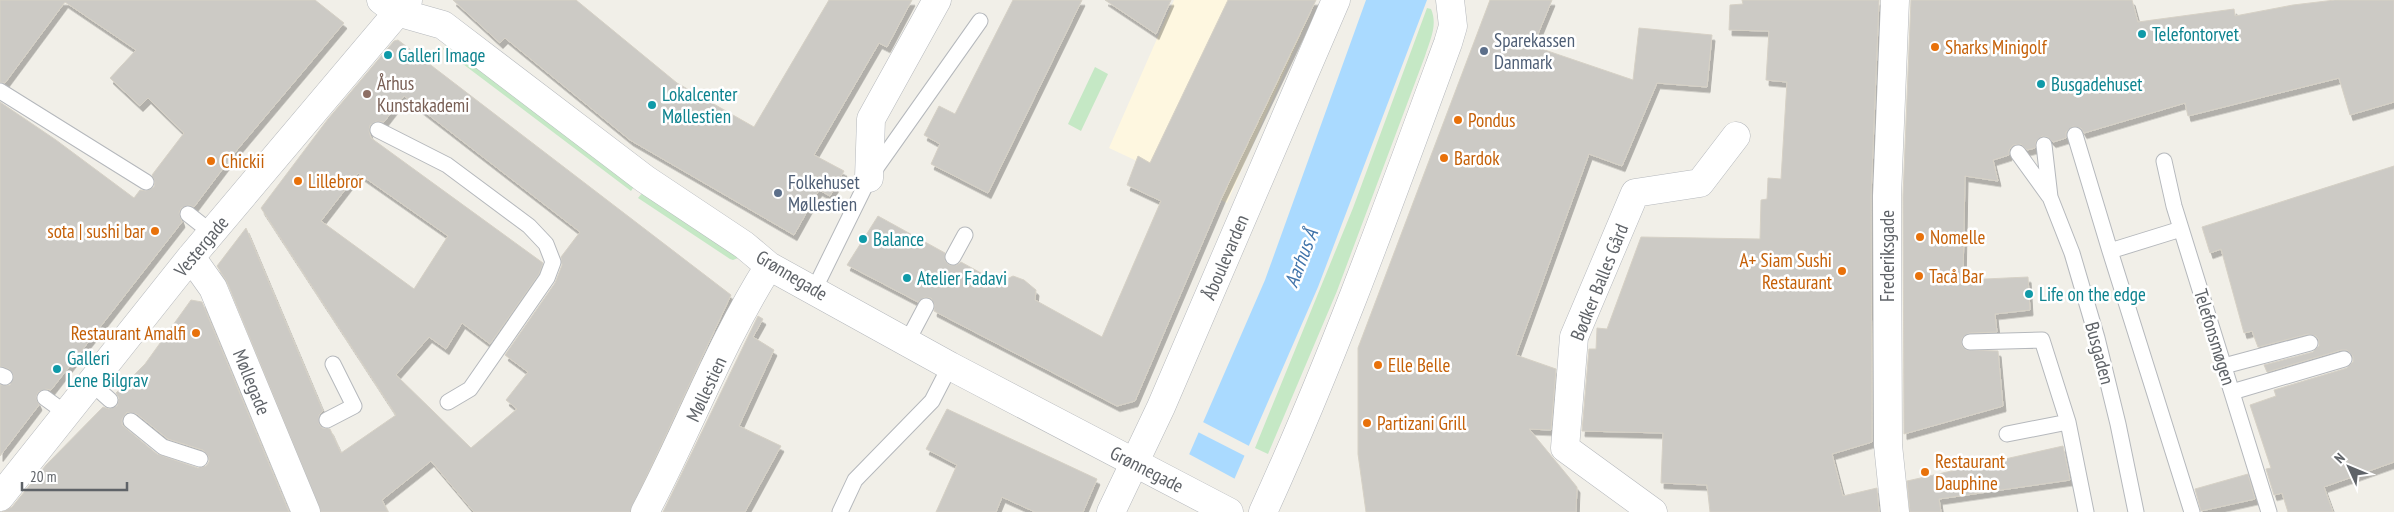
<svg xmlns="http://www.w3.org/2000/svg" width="2394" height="512" font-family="'PT Sans Narrow',sans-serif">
  <defs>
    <filter id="shadow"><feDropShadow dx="3" dy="5.5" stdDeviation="0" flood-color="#0004"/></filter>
  </defs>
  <rect width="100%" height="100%" fill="#f1efe8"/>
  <!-- commercial -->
  <path fill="#fef7e0" d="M1174 0H1316L1227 203 1109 148Z"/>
  <!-- green -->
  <path fill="#c5e8c5" d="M1427 8 1431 9C1438 25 1430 40 1425 56L1337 291 1268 454 1255 448 1353 208Z
    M447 43 635 185 631 191 443 49Z
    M1095 67 1108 74 1081 131 1068 124Z
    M643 192 739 256 738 258 733 260 730 259 638 198Z"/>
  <!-- water -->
  <path fill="#aadaff" d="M1366 0H1427L1318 287 1220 512H1164L1265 280Z"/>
  <!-- pier -->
  <path fill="#f1efe8" d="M1201 421 1251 447 1247 457 1196 431Z
    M1187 453 1237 480 1222 512H1161Z"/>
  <!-- building -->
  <path fill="#cccac5" stroke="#d6d1c6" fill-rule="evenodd" filter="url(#shadow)" d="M0 0H315L344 23 237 150 194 207 189 205 181 208 179 213 182 222 51 390 46 389 38 392 36 398 39 405 0 456V385H10L14 376 9 369 0 366V102L56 140 134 198 140 190 146 191 154 187 155 182 152 175 184 133 148 98 140 106 110 78 136 50 65 2 5 83 0 82Z
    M453 0H576L677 83 754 127 829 0H912L887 47 879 43 814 155 844 171 830 196 819 190 794 235 630 140 505 38 500 43Z
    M1013 0H1082L988 193 931 164 940 144 924 135 939 106 955 114Z
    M1105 0H1171L1156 34Z
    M1228 0H1316L1222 197 1135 401 1117 406 934 311 935 305 931 298 925 297 918 302 847 265 878 216 945 253V261L949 265H957L961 262 999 283 1013 276 1024 280 1036 290 1035 300 1102 337 1161 201 1127 185 1138 156 1150 163Z
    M1490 0H1552L1533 46 1633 80 1639 28 1712 35 1707 87 1657 83 1622 166 1589 154 1516 355 1556 369 1551 430 1529 429 1577 487 1576 512H1366L1358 454V348Z
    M1742 0H1879L1871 196 1872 442 1832 454 1843 496 1877 488 1879 512H1710L1707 485 1661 483 1663 433 1582 431 1589 349H1596L1597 328 1607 329 1641 237 1760 239 1761 200 1767 199 1768 178 1781 179 1787 82 1766 80 1769 31 1729 30 1730 5 1743 4Z
    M1911 0H2132L2138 22 2234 9 2235 16 2293 5 2335 0H2394V102L2350 115 2339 78 2188 116 2185 103 2084 133 2081 128 2073 126 2066 132V138L2053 142 2048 137 2042 136 2036 141 2035 148 2027 150 2021 144 2013 145 2009 150V155L1993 160 1998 181 1965 176 1963 280 2028 277 2030 310 1995 314 1997 332 1969 333 1962 338V346L1966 350 1998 351 2003 406 1904 434 1903 196Z
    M398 40 731 295 630 512H474L431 461 382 500 388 512H321L227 282 217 266 246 228 323 411 319 415V424L322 428 330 429 341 453 396 415 261 208 328 119 394 41ZM404 96 580 232 561 257 562 265 555 283 505 355 528 372 506 400 517 409 471 448 396 375 429 337 446 349 462 323 490 344 539 274 543 263 371 138 369 131 370 125 377 121 384 122ZM358 173 448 236 414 289 321 221Z
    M2394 166V462L2324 487 2333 512H2288L2282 493 2274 495 2266 469 2271 468 2250 405 2276 396 2274 390 2347 368 2353 362V356L2347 350H2341L2267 372 2264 365 2313 352 2319 346V340L2316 336 2308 334 2258 347 2252 331 2244 333 2221 249 2210 253 2202 227Z
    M191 300 202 302 289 512H2L12 507 46 465 103 407 109 409 117 406 119 398 116 393 145 364ZM127 412 137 414 168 439 203 450 209 457V462L206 466 198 468 157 454 122 425V419Z
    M758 316 763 319 753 337 774 350 739 426 781 446 745 512H663Z
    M947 409 1097 479 1083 512H1035L1002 497 996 512H936L957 465 926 449Z
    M2063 446 2070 480 1939 499 1941 512H1910L1907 481Z
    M2248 474 2255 499 2201 511 2195 489Z"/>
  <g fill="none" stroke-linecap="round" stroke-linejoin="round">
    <defs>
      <path id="lane" d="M0 91 146 182
        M378 130 447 165 529 226 546 244 553 262 547 278 470 389 448 402
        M2075 135 2110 251
        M2044 145 2050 197 2072 253 2097 338 2118 424 2136 512
        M2018 153 2049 196
        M2164 161 2174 206 2269 512
        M188 214 212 233
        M2181 229 2110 251 2192 512
        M953 257 965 235
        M814 290 869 178 980 21
        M907 342 926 306
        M1970 342 2042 340 2068 422
        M2224 366 2310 343
        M0 375 5 377
        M91 383 110 400
        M2232 392 2344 359
        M45 398 67 414
        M327 420 354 406 333 364
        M131 421 163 447 200 459
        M2007 434 2068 422 2086 512
        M840 512 855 480 932 401 950 366"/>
      <path id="street" d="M381 0 397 12 443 25 645 179 744 245 769 266 950 366 1229 512
        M869 178 871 119 937 0
        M191 257 213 288 306 512
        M0 497 191 257 408 0
        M645 512C688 431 720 343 769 266
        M1111 512 1161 407 1336 0
        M1263 512C1333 359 1390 201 1448 43L1453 26 1450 0
        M1653 512 1565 448 1574 337 1635 193 1700 183 1736 136
        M1895 512 1888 445 1887 196 1895 0"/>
    </defs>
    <!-- lane casing -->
    <use href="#lane" stroke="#b5b8bc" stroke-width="17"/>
    <!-- street casing -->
    <use href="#street" stroke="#b5b8bc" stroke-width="29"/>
    <!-- lane -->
    <use href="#lane" stroke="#fff" stroke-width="15"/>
    <!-- street -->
    <use href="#street" stroke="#fff" stroke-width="28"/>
  </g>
  <!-- markers -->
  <g fill="#0f9aa8" stroke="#fff" stroke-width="2">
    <circle cx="2142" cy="34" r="5"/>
    <circle cx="388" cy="55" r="5"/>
    <circle cx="2041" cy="84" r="5"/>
    <circle cx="652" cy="105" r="5"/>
    <circle cx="863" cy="239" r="5"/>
    <circle cx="907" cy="278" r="5"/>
    <circle cx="2029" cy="294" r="5"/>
    <circle cx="57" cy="369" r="5"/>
  </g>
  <g fill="#e8710a" stroke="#fff" stroke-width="2">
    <circle cx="1935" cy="47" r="5"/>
    <circle cx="1458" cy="120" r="5"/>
    <circle cx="1444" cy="158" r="5"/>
    <circle cx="211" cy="161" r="5"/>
    <circle cx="298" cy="181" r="5"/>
    <circle cx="155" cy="231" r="5"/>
    <circle cx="1920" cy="237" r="5"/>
    <circle cx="1842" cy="271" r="5"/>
    <circle cx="1919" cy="276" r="5"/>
    <circle cx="196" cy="333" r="5"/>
    <circle cx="1378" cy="365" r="5"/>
    <circle cx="1367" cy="423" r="5"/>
    <circle cx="1925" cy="472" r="5"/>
  </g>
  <g fill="#5c6f8a" stroke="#fff" stroke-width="2">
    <circle cx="1484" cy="51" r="5"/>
    <circle cx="778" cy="193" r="5"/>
  </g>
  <circle fill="#8d6e63" stroke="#fff" stroke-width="2" cx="367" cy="94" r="5"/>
  <g text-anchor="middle" stroke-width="5" stroke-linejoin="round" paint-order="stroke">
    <!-- culture labels -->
    <g font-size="19" fill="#0d838f" stroke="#fff" text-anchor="start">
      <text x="2152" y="41">Telefontorvet</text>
      <text x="398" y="62">Galleri Image</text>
      <text x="2051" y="91">Busgadehuset</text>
      <text x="662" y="101">Lokalcenter<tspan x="662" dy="22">Møllestien</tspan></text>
      <text x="873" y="246">Balance</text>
      <text x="917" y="285">Atelier Fadavi</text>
      <text x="2039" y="301">Life on the edge</text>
      <text x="67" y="365">Galleri<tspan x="67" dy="22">Lene Bilgrav</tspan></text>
    </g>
    <!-- service labels -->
    <g font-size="19" fill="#4e5e75" stroke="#fff" text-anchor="start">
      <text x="1494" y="47">Sparekassen<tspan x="1494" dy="22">Danmark</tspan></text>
      <text x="788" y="189">Folkehuset<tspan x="788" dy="22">Møllestien</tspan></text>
    </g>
    <!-- food labels -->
    <g font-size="19" fill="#c56008" stroke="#fff" text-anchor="start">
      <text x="1945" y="54">Sharks Minigolf</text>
      <text x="1468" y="127">Pondus</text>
      <text x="1454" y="165">Bardok</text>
      <text x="221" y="168">Chickii</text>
      <text x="308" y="188">Lillebror</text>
      <text x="145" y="238" text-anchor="end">sota | sushi bar</text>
      <text x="1930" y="244">Nomelle</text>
      <text x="1832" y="267" text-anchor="end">A+ Siam Sushi<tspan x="1832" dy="22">Restaurant</tspan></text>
      <text x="1929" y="283">Tacå Bar</text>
      <text x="186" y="340" text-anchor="end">Restaurant Amalfi</text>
      <text x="1388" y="372">Elle Belle</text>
      <text x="1377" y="430">Partizani Grill</text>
      <text x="1935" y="468">Restaurant<tspan x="1935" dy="22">Dauphine</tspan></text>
    </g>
    <!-- education labels -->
    <g font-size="19" fill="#785e54" stroke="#fff" text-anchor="start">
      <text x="377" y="90">Århus<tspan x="377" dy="22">Kunstakademi</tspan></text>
    </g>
    <!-- street labels -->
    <g font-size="19" fill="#5f6368" stroke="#fff">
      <text transform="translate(201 246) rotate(-50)" y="7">Vestergade</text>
      <text transform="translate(1887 256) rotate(-90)" y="7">Frederiksgade</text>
      <text transform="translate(1225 257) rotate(-67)" y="7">Åboulevarden</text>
      <text transform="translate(792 275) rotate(31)" y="7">Grønnegade</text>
      <text transform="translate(1599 282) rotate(-68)" y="7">Bødker Balles Gård</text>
      <text transform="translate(2215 337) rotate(73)" y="7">Telefonsmøgen</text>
      <text transform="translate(2100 353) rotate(75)" y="7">Busgaden</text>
      <text transform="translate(252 382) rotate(68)" y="7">Møllegade</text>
      <text transform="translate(706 389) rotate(-65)" y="7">Møllestien</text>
      <text transform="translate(1147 469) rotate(27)" y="7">Grønnegade</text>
    </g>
    <!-- water labels -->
    <g font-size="20" font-style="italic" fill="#4174aa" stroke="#fff">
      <text transform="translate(1301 258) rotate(-69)" y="7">Aarhus Å</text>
    </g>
  </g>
  <!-- north arrow -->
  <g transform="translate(2349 467) rotate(314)" stroke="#ffffff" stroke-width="4" paint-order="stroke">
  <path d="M0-4L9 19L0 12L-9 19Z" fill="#5f6368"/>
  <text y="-8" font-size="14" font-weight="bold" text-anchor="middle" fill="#5f6368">N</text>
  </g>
  <!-- scale -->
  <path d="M22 482v8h105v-8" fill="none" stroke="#5f6368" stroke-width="2.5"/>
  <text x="30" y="482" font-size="15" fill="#5f6368" stroke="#ffffff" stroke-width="4" paint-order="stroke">20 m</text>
</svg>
